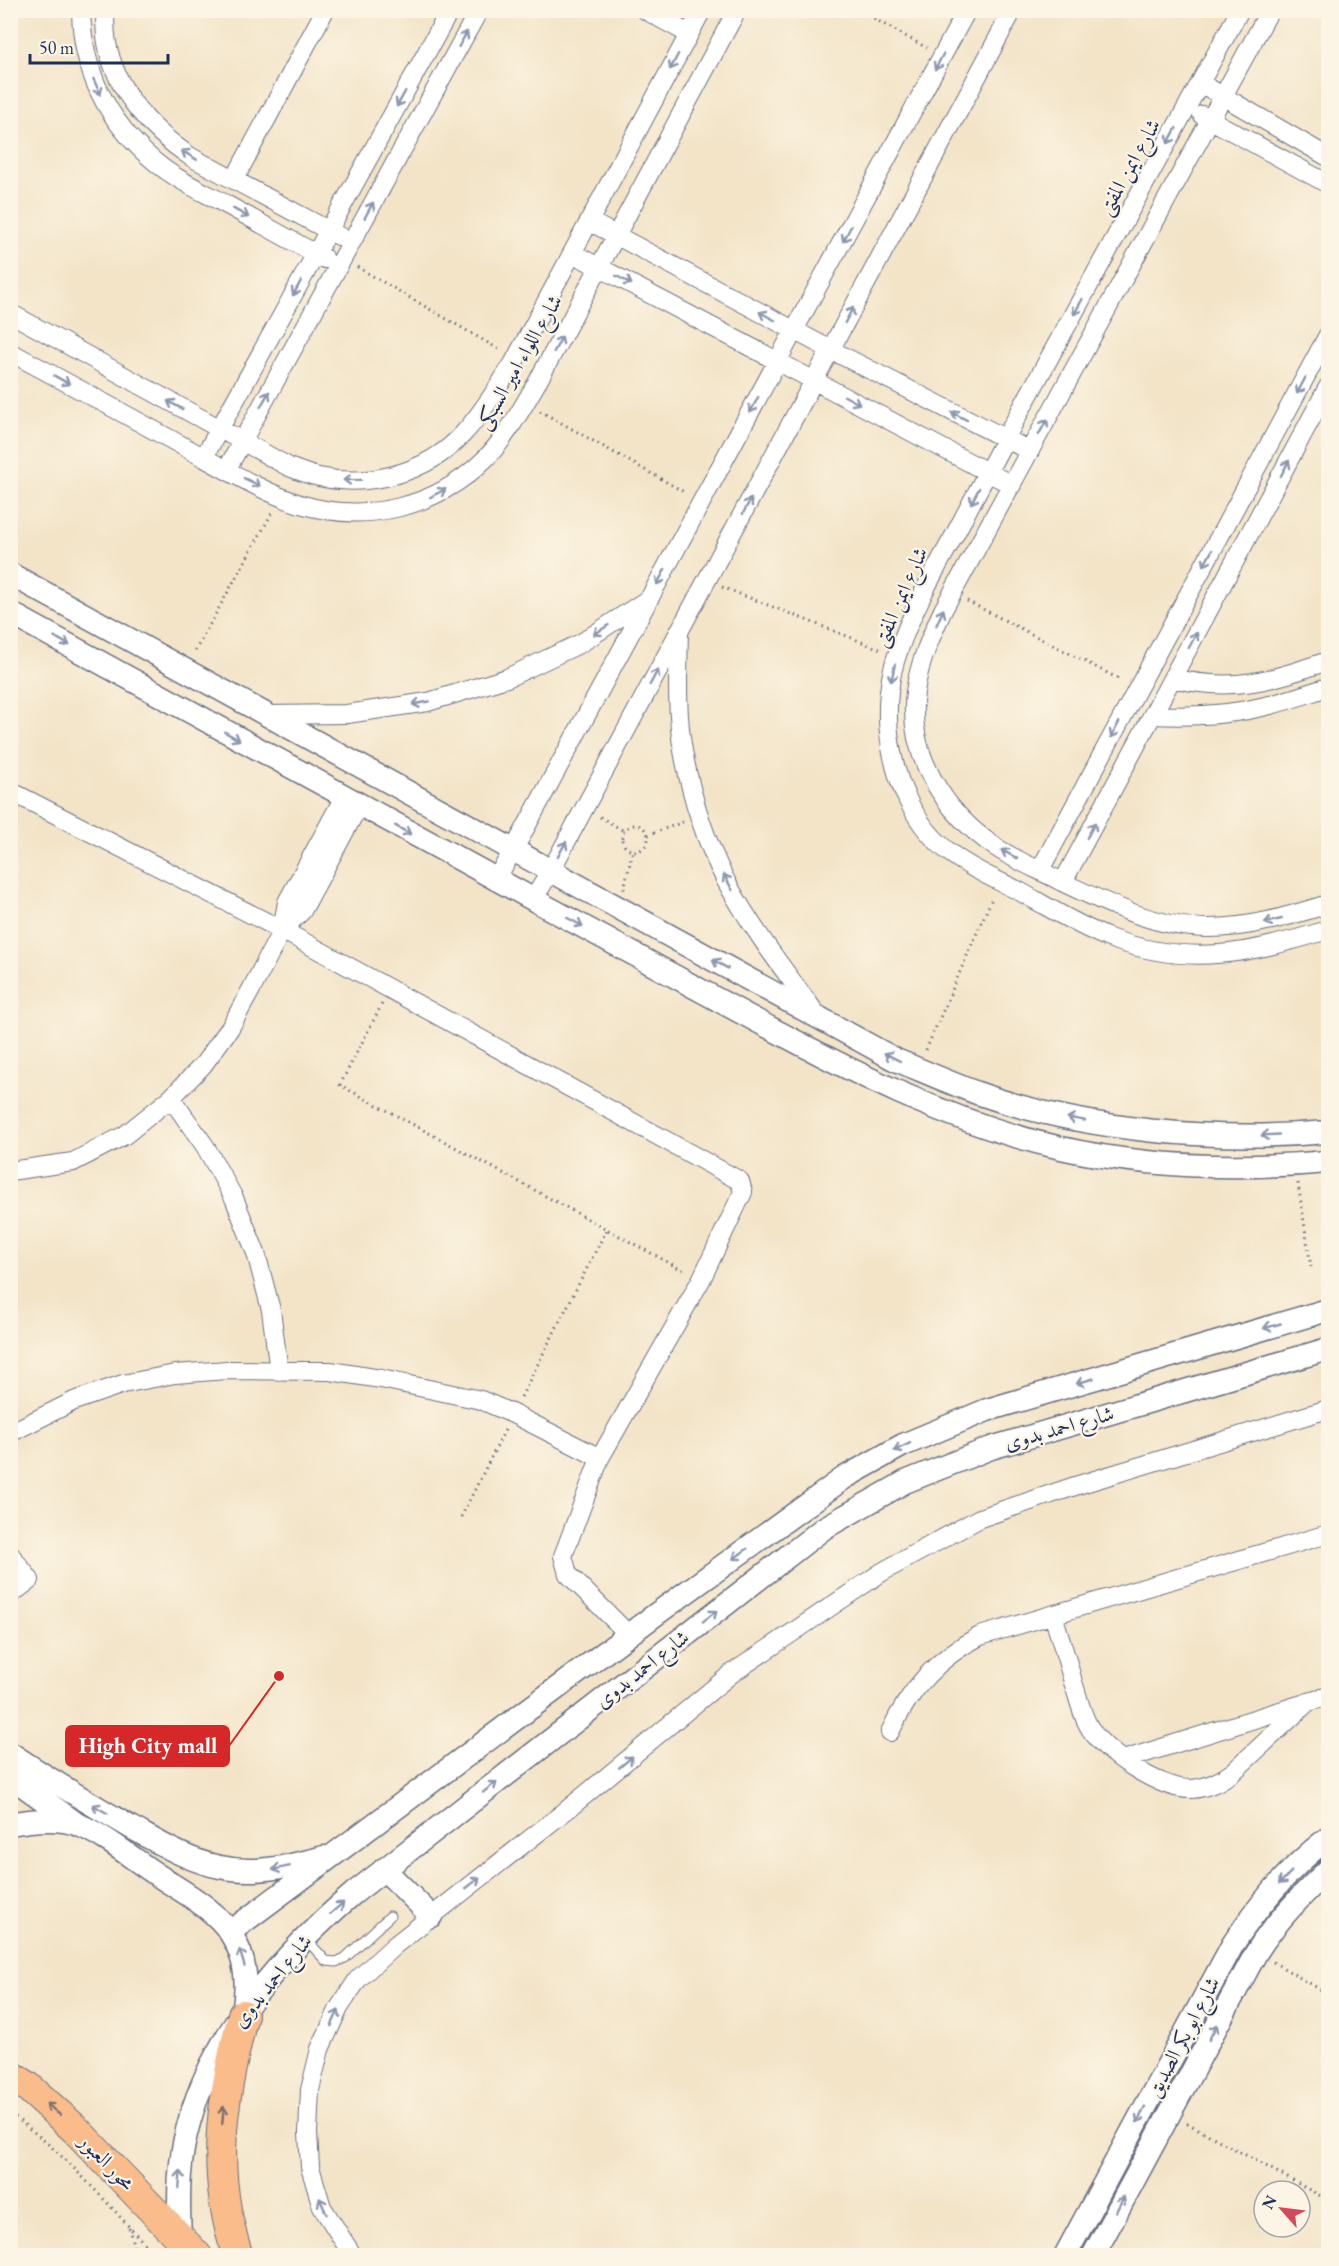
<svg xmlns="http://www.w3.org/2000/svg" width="1339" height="2266" font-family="'EB Garamond',Amiri,serif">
  <rect width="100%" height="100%" fill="#fcf5e5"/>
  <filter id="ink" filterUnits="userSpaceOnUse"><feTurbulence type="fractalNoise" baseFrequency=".0167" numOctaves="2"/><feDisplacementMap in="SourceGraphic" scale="12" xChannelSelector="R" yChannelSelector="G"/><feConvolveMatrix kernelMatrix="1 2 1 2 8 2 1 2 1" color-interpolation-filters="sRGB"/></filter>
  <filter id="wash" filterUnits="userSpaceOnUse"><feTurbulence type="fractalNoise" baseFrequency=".008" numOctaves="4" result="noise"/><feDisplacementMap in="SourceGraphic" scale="24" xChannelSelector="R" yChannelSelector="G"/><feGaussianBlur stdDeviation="1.35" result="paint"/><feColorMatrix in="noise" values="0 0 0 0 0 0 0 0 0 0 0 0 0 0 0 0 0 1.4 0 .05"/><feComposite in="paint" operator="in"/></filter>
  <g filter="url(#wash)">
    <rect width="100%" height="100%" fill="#f3e4c8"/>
  </g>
  <g filter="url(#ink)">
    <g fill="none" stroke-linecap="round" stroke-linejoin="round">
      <defs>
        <path id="service" d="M305 1938 326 1961 336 1962 345 1958 390 1916"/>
        <path id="minor" d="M81 10C82 72 107 121 154 161 176 180 204 192 229 206 261 224 293 241 325 259
          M105 10C105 21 105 33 107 43 116 92 151 130 191 157L339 236
          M645 10 689 34
          M1240 10C1168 142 1096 273 1024 404 1000 448 977 492 954 536 933 574 912 611 898 652 889 677 886 707 889 733 894 780 914 827 953 855 973 870 997 880 1019 891 1048 907 1078 926 1109 938 1190 968 1250 953 1328 930
          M1270 10 943 610C931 636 919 663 915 692 907 754 944 812 994 846 1014 860 1040 870 1062 882 1108 904 1157 928 1209 928 1251 928 1289 916 1328 904
          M1200 83 1328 157
          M1202 115 1328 184
          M234 180 325 10
          M589 221 831 350 1030 451
          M572 253 1012 485
          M10 313 289 467C299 471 309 475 319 477 369 488 427 473 462 435 482 414 497 388 513 364L702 10
          M10 352C70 384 130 417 190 450 223 468 265 493 300 504 365 524 436 508 485 459 507 437 522 408 538 381L737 10
          M204 457 450 10
          M227 469 479 10
          M679 633C678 673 676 716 684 756 692 799 706 842 726 881 752 929 786 973 818 1016
          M1173 678C1234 693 1271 680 1328 661
          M266 715 347 714 428 702 507 678 581 643 648 599
          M1153 715C1192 717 1232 715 1270 705 1290 700 1309 693 1328 687
          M10 791 282 930 740 1181 743 1192 701 1280 600 1458 563 1556 568 1574 629 1635
          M1040 870 1328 335
          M495 880 513 851 967 10
          M1063 882 1328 387
          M533 900 550 872 1013 10
          M282 930 302 911 359 805
          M171 1098 205 1146 234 1198 256 1253 271 1310 279 1371
          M10 1171 73 1162 125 1135 171 1098 203 1065 230 1028 252 988 282 930 287 902 344 797
          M10 1433 74 1401 123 1384 175 1374 227 1370 330 1371 381 1379 481 1400 513 1414 600 1458
          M10 1554 30 1580 10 1595
          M1053 1615C1060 1637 1067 1659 1073 1682 1078 1696 1081 1712 1088 1725 1102 1752 1161 1790 1191 1789 1208 1788 1220 1781 1233 1772L1308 1702
          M890 1732C910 1689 937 1658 980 1636L1328 1534
          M1123 1760 1328 1696
          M353 2256 322 2207 310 2167 308 2133 310 2090 320 2049 339 2008 358 1979 395 1945 568 1809 731 1674 882 1572 980 1518 1078 1485 1328 1409"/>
        <path id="tertiary" d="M10 574 896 1060C923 1071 950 1083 977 1093 1085 1131 1214 1142 1328 1132
          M10 613C189 712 368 810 547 907 614 943 680 979 746 1015 846 1069 949 1123 1061 1148 1149 1168 1238 1170 1328 1162
          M10 1753C50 1780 91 1804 132 1828 160 1843 188 1861 220 1867 257 1875 289 1866 324 1857
          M10 1776 74 1822
          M10 1824C31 1820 58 1817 79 1825 105 1836 129 1856 153 1872 179 1890 214 1907 231 1934 247 1959 248 1985 243 2014
          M384 1869 431 1916
          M230 1932 655 1615 844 1478 903 1445 987 1410 1328 1310
          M180 2237C178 2197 178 2158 190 2119 215 2031 286 1951 354 1893L824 1528 905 1482 991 1448 1328 1349
          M1065 2256 1233 1944C1259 1904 1290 1867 1328 1838
          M1093 2256 1256 1953C1276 1921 1301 1896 1328 1870"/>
        <path id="trunk" d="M10 2075 27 2086 75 2129 197 2256
          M238 2256C209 2171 222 2098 243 2015"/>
      </defs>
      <!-- service casing -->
      <use href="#service" stroke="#676e83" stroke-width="11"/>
      <!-- minor casing -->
      <use href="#minor" stroke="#676e83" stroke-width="20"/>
      <!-- tertiary casing -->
      <use href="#tertiary" stroke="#676e83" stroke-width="25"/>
      <!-- trunk casing -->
      <use href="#trunk" stroke="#676e83" stroke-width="32"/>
      <!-- path -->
      <path stroke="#676e83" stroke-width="3" stroke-dasharray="1.5 4.5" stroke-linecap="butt" d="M858 10 927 48
        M357 267 502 351
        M540 411 686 493
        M722 587 880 649
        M967 601 1121 680
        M195 651 272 513
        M600 817 624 831
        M622 838a13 13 0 1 1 26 0a13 13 0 1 1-26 0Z
        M648 835 683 822
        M624 889 633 850
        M382 1004 340 1085 686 1272
        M926 1050 993 896
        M1298 1183 1311 1267
        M521 1397 607 1229
        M461 1517 505 1430
        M1273 1962 1328 1994
        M10 2114C66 2153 110 2207 156 2256
        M1187 2123 1328 2200
        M129 2228 136 2256"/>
      <!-- service -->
      <use href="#service" stroke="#fff" stroke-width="9"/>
      <!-- minor -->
      <use href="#minor" stroke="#fff" stroke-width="18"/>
      <!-- tertiary -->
      <use href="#tertiary" stroke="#fff" stroke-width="22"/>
      <!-- trunk -->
      <use href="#trunk" stroke="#f9bc8a" stroke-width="30"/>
    </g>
    <!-- one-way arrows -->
    <defs><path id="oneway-shaft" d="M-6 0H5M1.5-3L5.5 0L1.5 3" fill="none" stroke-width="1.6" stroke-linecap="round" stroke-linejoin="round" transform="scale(1.5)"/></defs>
    <g stroke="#8d97ae">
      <use href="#oneway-shaft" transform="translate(463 39) rotate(-61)"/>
      <use href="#oneway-shaft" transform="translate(674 62) rotate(118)"/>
      <use href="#oneway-shaft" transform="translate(939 62) rotate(118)"/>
      <use href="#oneway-shaft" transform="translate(97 87) rotate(66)"/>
      <use href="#oneway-shaft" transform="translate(401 99) rotate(119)"/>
      <use href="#oneway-shaft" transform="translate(1172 136) rotate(119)"/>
      <use href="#oneway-shaft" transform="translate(189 155) rotate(-149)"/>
      <use href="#oneway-shaft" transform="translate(369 210) rotate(-61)"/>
      <use href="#oneway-shaft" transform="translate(241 213) rotate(29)"/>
      <use href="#oneway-shaft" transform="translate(847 234) rotate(118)"/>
      <use href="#oneway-shaft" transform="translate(624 280) rotate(28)"/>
      <use href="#oneway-shaft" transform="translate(297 288) rotate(119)"/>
      <use href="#oneway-shaft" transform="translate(1078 307) rotate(119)"/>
      <use href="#oneway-shaft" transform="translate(849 315) rotate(-62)"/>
      <use href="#oneway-shaft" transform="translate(767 316) rotate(-152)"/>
      <use href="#oneway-shaft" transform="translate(558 344) rotate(-62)"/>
      <use href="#oneway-shaft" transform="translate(62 380) rotate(29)"/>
      <use href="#oneway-shaft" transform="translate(1301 386) rotate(118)"/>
      <use href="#oneway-shaft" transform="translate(265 399) rotate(-61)"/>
      <use href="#oneway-shaft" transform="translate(852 400) rotate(28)"/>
      <use href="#oneway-shaft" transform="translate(175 405) rotate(-151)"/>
      <use href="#oneway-shaft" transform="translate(754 405) rotate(118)"/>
      <use href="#oneway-shaft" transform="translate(959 416) rotate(-153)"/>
      <use href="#oneway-shaft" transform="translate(1043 427) rotate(-61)"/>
      <use href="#oneway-shaft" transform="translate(1285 468) rotate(-62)"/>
      <use href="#oneway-shaft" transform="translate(352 480) rotate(179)"/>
      <use href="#oneway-shaft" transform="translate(252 482) rotate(26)"/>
      <use href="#oneway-shaft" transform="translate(438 493) rotate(-28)"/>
      <use href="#oneway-shaft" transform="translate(975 496) rotate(118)"/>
      <use href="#oneway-shaft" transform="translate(747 506) rotate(-62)"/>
      <use href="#oneway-shaft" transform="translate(1208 558) rotate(118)"/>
      <use href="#oneway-shaft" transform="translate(661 577) rotate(118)"/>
      <use href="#oneway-shaft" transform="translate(940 617) rotate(-66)"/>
      <use href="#oneway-shaft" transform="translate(601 630) rotate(147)"/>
      <use href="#oneway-shaft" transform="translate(1193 640) rotate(-62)"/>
      <use href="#oneway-shaft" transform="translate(62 641) rotate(29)"/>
      <use href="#oneway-shaft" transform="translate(893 673) rotate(102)"/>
      <use href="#oneway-shaft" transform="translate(654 677) rotate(-62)"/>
      <use href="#oneway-shaft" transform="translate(421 703) rotate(170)"/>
      <use href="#oneway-shaft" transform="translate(1115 730) rotate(118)"/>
      <use href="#oneway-shaft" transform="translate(232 736) rotate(29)"/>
      <use href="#oneway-shaft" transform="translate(403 830) rotate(29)"/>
      <use href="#oneway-shaft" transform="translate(1091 830) rotate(-62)"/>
      <use href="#oneway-shaft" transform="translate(562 849) rotate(-62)"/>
      <use href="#oneway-shaft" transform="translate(1009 854) rotate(-153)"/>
      <use href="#oneway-shaft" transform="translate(728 882) rotate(-119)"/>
      <use href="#oneway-shaft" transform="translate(1273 921) rotate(167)"/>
      <use href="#oneway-shaft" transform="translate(575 922) rotate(28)"/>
      <use href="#oneway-shaft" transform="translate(720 964) rotate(-151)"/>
      <use href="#oneway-shaft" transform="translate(892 1057) rotate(-153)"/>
      <use href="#oneway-shaft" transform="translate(1076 1119) rotate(-170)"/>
      <use href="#oneway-shaft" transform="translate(1270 1135) rotate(177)"/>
      <use href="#oneway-shaft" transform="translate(1272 1326) rotate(164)"/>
      <use href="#oneway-shaft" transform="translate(1085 1381) rotate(164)"/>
      <use href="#oneway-shaft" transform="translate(902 1447) rotate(154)"/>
      <use href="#oneway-shaft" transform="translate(740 1554) rotate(144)"/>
      <use href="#oneway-shaft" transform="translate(710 1616) rotate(-38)"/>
      <use href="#oneway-shaft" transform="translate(626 1762) rotate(-40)"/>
      <use href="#oneway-shaft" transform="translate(490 1787) rotate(-38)"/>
      <use href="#oneway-shaft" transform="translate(100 1809) rotate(-150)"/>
      <use href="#oneway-shaft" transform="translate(281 1868) rotate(168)"/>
      <use href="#oneway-shaft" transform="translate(1285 1878) rotate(135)"/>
      <use href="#oneway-shaft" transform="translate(473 1883) rotate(-38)"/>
      <use href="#oneway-shaft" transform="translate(337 1908) rotate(-41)"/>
      <use href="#oneway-shaft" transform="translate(242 1958) rotate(-107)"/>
      <use href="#oneway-shaft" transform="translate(335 2018) rotate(-65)"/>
      <use href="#oneway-shaft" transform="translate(1213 2032) rotate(-62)"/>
      <use href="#oneway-shaft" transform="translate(1141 2115) rotate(118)"/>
      <use href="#oneway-shaft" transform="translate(180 2179) rotate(-85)"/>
      <use href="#oneway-shaft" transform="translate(1120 2204) rotate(-62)"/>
      <use href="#oneway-shaft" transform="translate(323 2206) rotate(-114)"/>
    </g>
    <g stroke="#7f6e72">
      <use href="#oneway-shaft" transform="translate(53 2109) rotate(-139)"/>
      <use href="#oneway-shaft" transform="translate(223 2115) rotate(-85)"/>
    </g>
  </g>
  <g text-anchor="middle" stroke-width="4.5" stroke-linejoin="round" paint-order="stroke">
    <!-- street labels -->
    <g font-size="21" fill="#1b2f5e" stroke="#fcf5e5">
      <text transform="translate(1129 167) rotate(-61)" y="7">شارع ايمن المفتى</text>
      <text transform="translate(519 362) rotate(-60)" y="7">شارع اللواء امير السبكى</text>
      <text transform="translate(900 597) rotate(-66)" y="7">شارع ايمن المفتى</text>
      <text transform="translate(1059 1428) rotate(-16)" y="7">شارع احمد بدوى</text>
      <text transform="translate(642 1669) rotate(-38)" y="7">شارع احمد بدوى</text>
      <text transform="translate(272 1981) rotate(-51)" y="7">شارع احمد بدوى</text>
      <text transform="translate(1183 2037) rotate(-62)" y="7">شارع ابو بكر الصديق</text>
      <text transform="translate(107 2162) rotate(46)" y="7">محور العبور</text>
    </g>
  </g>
  <!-- callouts -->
  <path fill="none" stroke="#d62828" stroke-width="2" d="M279 1676L229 1746"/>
  <circle fill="#d62828" stroke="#fcf5e5" stroke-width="2" cx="279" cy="1676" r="6"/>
  <rect fill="#d62828" stroke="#d62828" stroke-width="2" x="66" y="1726" width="163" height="40" rx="6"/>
  <g font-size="22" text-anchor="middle" font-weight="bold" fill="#fff">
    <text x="148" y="1753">High City mall</text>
  </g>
  <!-- margin -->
  <rect width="1339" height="2266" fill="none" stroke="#fcf5e5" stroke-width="36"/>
  <!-- north arrow -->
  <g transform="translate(1282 2209) rotate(298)"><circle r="28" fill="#fcf5e5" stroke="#a2a6af" stroke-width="1.5"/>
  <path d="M0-4.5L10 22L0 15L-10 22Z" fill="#d1495b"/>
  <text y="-9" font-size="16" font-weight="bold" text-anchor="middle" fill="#1b2f5e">N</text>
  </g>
  <!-- scale -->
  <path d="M30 54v9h138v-9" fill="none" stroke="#1b2f5e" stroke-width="3"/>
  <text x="39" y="54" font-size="18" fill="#1b2f5e" stroke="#fcf5e5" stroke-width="4.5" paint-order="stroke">50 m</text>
</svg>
